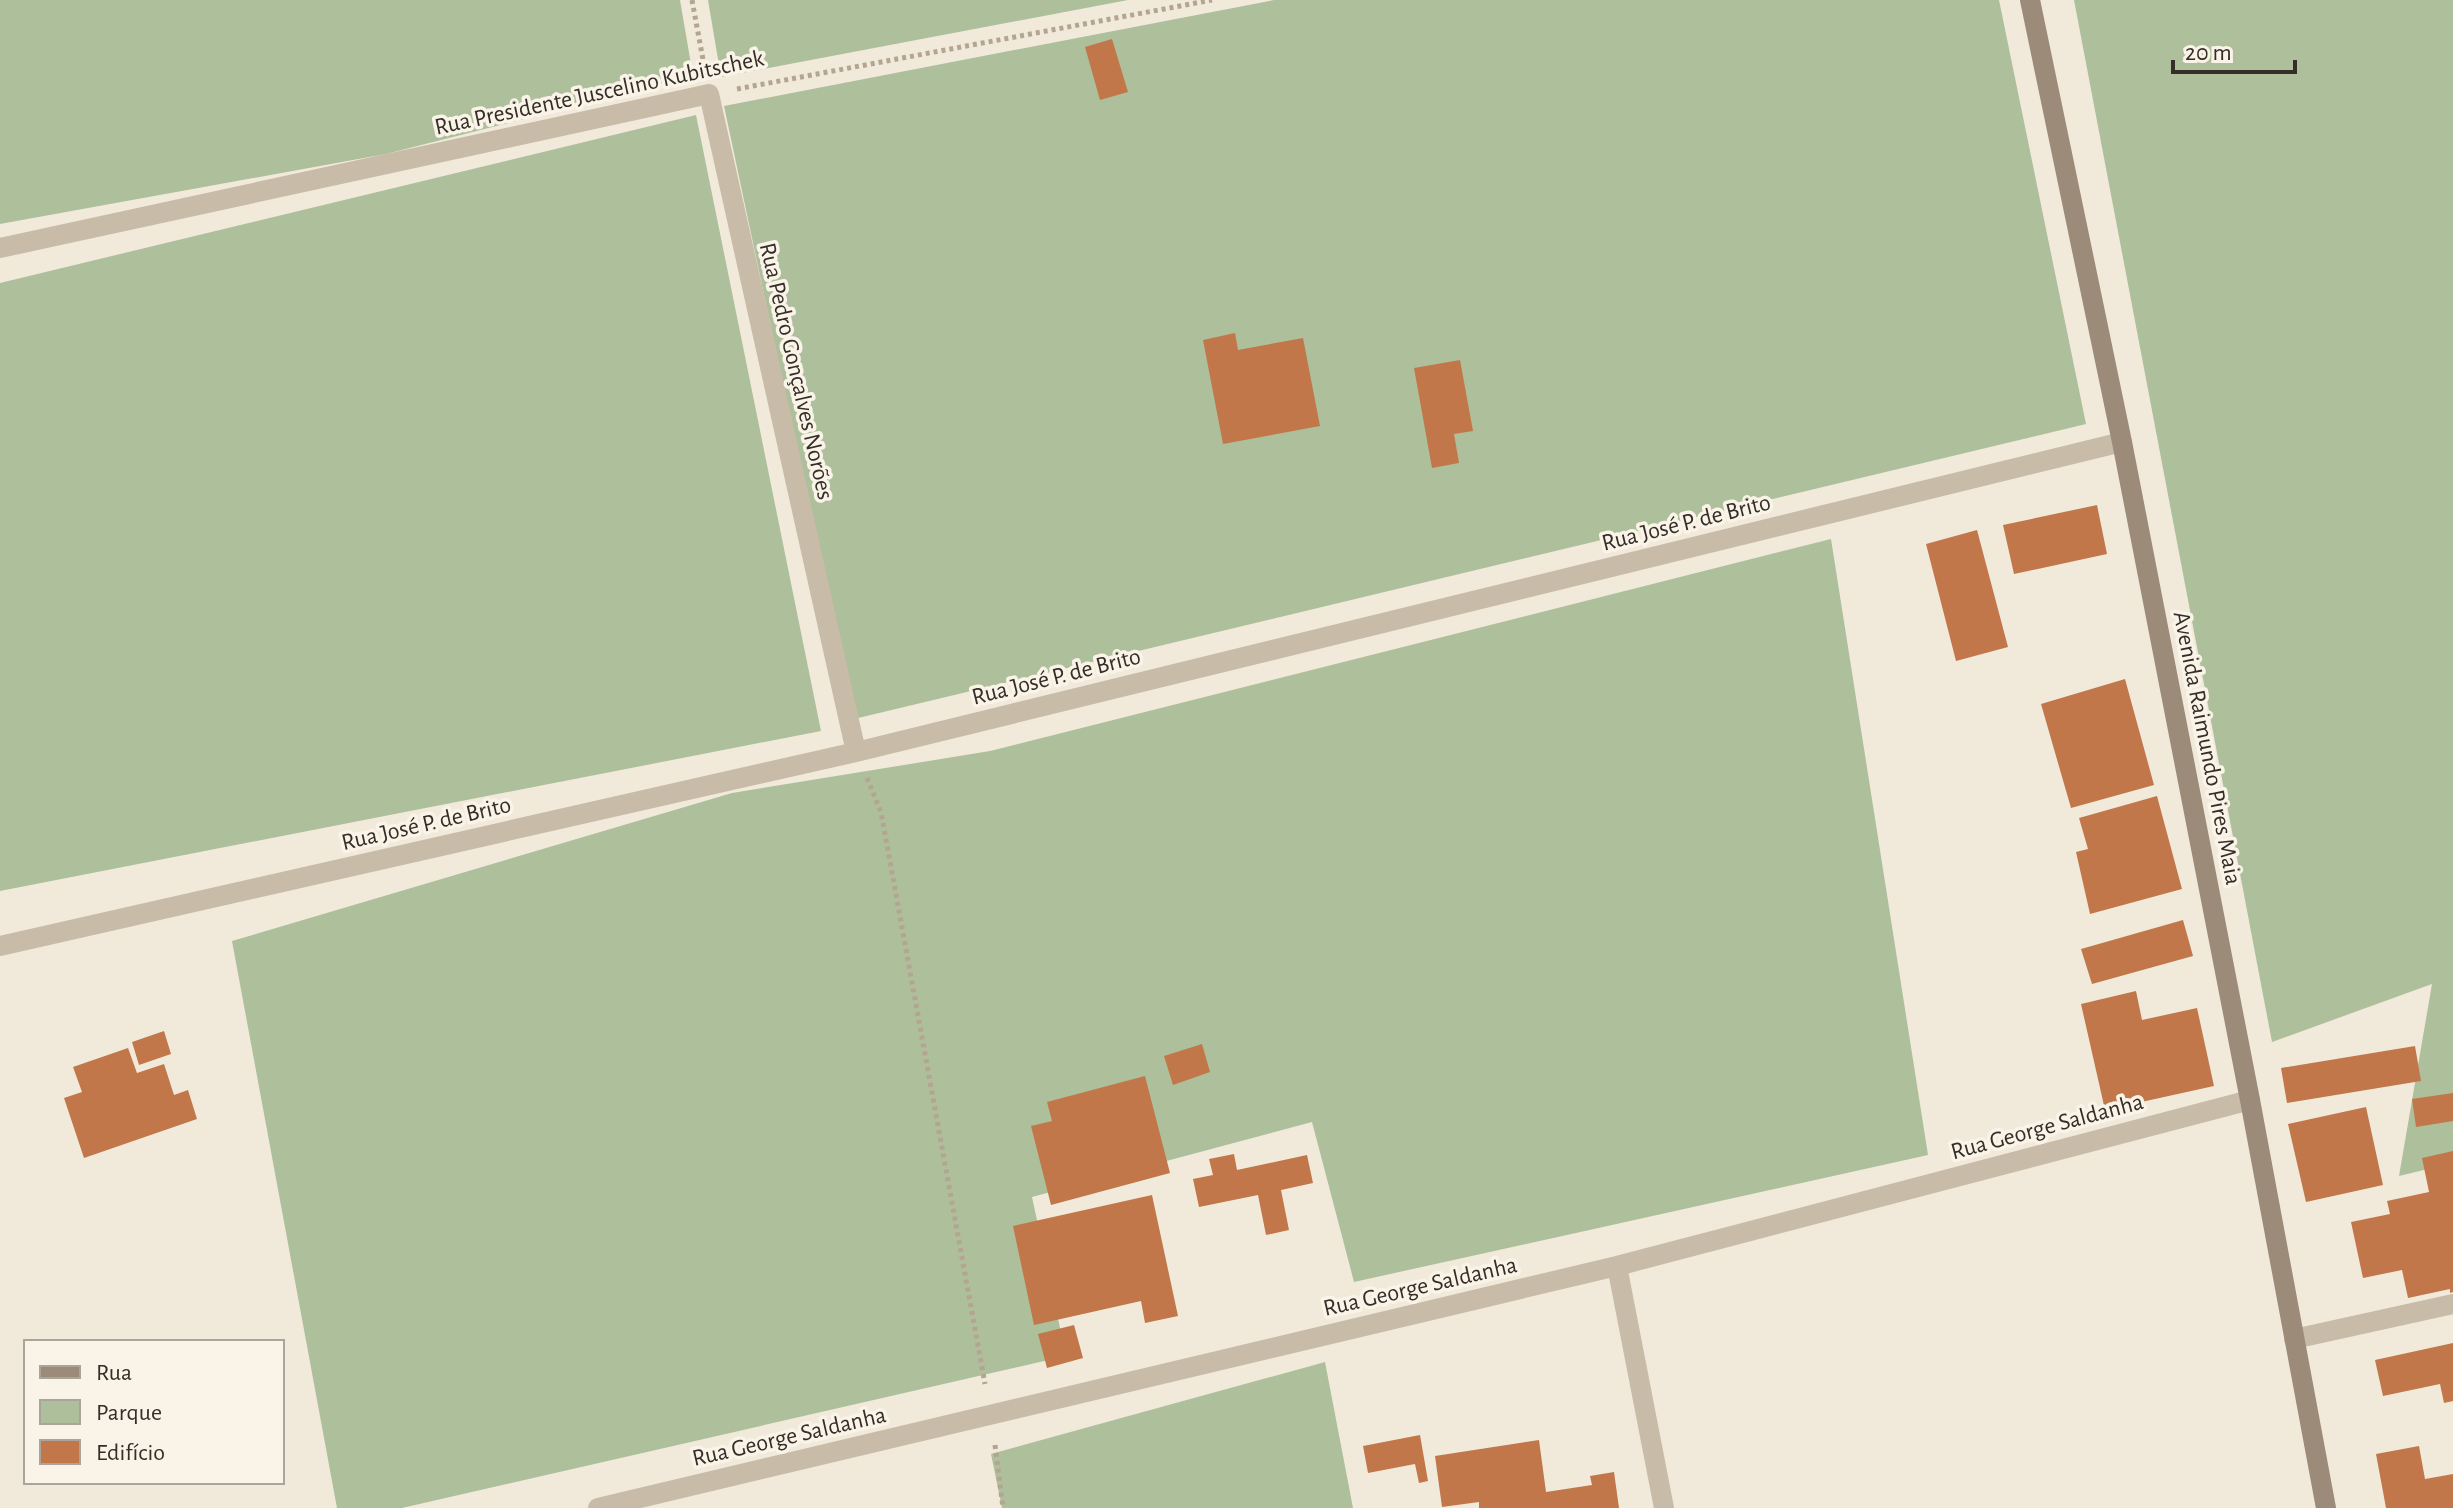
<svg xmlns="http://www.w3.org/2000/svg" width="2453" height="1508" font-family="'Alegreya Sans',sans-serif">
  <rect width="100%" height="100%" fill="#f1eadb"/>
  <!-- green -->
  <path fill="#aebf9c" d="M0 0H680L693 76 386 154 0 224Z
    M708 0H1128L721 77Z
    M1274 0H1999L2086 424 854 719 724 106Z
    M2074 0H2453V1163L2399 1176 2432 984 2272 1042Z
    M696 115 821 731 0 891V283Z
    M1831 539 1928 1155 1354 1282 1312 1122 1032 1197 1066 1356 402 1508H337L232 941 732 793 990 751Z
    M1325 1362 1353 1508H1002L991 1454Z"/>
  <!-- building -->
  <path fill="#c17749" d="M1112 39 1128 92 1100 100 1085 47Z
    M1235 333 1238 350 1303 338 1320 426 1223 444 1203 340Z
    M1460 360 1473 431 1454 434 1459 463 1432 468 1414 368Z
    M2097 505 2107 554 2014 574 2003 525Z
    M1977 530 2008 647 1956 661 1926 544Z
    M2125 679 2154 785 2071 808 2041 704Z
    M2157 796 2182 889 2090 914 2076 852 2088 849 2079 818Z
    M2183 920 2193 956 2092 984 2081 949Z
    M2136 991 2142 1020 2197 1008 2214 1086 2105 1110 2081 1004Z
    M164 1031 171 1054 139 1065 132 1042Z
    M1202 1044 1210 1072 1173 1085 1164 1056Z
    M2415 1046 2421 1081 2287 1103 2281 1068Z
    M128 1048 137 1073 164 1064 174 1095 188 1090 197 1119 84 1158 64 1098 82 1092 73 1067Z
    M1145 1076 1170 1173 1051 1205 1031 1126 1052 1121 1047 1102Z
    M2453 1093V1121L2416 1127 2412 1099Z
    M2366 1107 2383 1185 2306 1202 2288 1124Z
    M2453 1151V1292L2450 1293V1289L2408 1298 2402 1270 2363 1278 2351 1222 2390 1214 2387 1201 2429 1192 2422 1158Z
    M1234 1154 1237 1170 1307 1155 1313 1183 1281 1190 1289 1230 1266 1235 1258 1195 1199 1207 1193 1179 1213 1175 1209 1159Z
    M1152 1195 1178 1316 1145 1323 1141 1301 1034 1325 1013 1226Z
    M1074 1325 1083 1358 1047 1368 1038 1334Z
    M2453 1343V1401L2444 1403 2440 1384 2383 1396 2375 1360Z
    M1420 1435 1428 1481 1419 1483 1415 1464 1368 1473 1363 1446Z
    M1539 1440 1546 1492 1592 1485 1590 1476 1614 1472 1619 1508H1479V1502L1442 1507 1435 1456Z
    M2419 1446 2425 1479 2453 1474V1508H2386L2376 1454Z"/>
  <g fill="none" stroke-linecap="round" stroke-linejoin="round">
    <!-- path -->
    <path stroke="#b4a592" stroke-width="5" stroke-dasharray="4 4" stroke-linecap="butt" d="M692 0 704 65
      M737 89 1212 0
      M867 778 881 812 985 1384
      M995 1445 1003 1508"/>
    <!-- street -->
    <path stroke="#c8bba8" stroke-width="20" d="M0 248 709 94 856 752
      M0 946 856 752 2122 442
      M1617 1266 1664 1508
      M2294 1339 2453 1304
      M598 1508 1617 1266 2250 1100"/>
    <!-- secondary -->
    <path stroke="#9c8b79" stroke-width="20" d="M2030 0 2122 442 2250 1100 2326 1508"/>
  </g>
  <g text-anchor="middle" stroke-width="7" stroke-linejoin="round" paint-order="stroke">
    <!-- street labels -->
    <g font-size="24" fill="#352e28" stroke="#f9f3e8">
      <text transform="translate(599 92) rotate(-12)" y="8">Rua Presidente Juscelino Kubitschek</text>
      <text transform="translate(797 371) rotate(77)" y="8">Rua Pedro Gonçalves Norões</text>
      <text transform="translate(1686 522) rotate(-14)" y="8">Rua José P. de Brito</text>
      <text transform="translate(1056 676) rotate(-14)" y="8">Rua José P. de Brito</text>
      <text transform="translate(2208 748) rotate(79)" y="8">Avenida Raimundo Pires Maia</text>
      <text transform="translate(426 823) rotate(-13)" y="8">Rua José P. de Brito</text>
      <text transform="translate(2047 1126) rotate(-15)" y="8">Rua George Saldanha</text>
      <text transform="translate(1420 1286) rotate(-13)" y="8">Rua George Saldanha</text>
      <text transform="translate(789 1436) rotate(-13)" y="8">Rua George Saldanha</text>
    </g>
  </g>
  <!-- legend -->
  <rect x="24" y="1340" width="260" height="144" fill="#f9f3e8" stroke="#aba49b" stroke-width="2"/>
  <rect x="40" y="1366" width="40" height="12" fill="#9c8b79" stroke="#aba49b" stroke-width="2"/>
  <text x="96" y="1380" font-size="24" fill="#352e28">Rua</text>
  <rect x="40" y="1400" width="40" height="24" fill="#aebf9c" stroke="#aba49b" stroke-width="2"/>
  <text x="96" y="1420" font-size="24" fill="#352e28">Parque</text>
  <rect x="40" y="1440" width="40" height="24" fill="#c17749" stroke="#aba49b" stroke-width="2"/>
  <text x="96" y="1460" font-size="24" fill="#352e28">Edifício</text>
  <!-- scale -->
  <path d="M2173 60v12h122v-12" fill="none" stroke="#352e28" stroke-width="4"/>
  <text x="2185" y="60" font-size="24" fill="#352e28" stroke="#f9f3e8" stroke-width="6" paint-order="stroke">20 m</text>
</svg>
